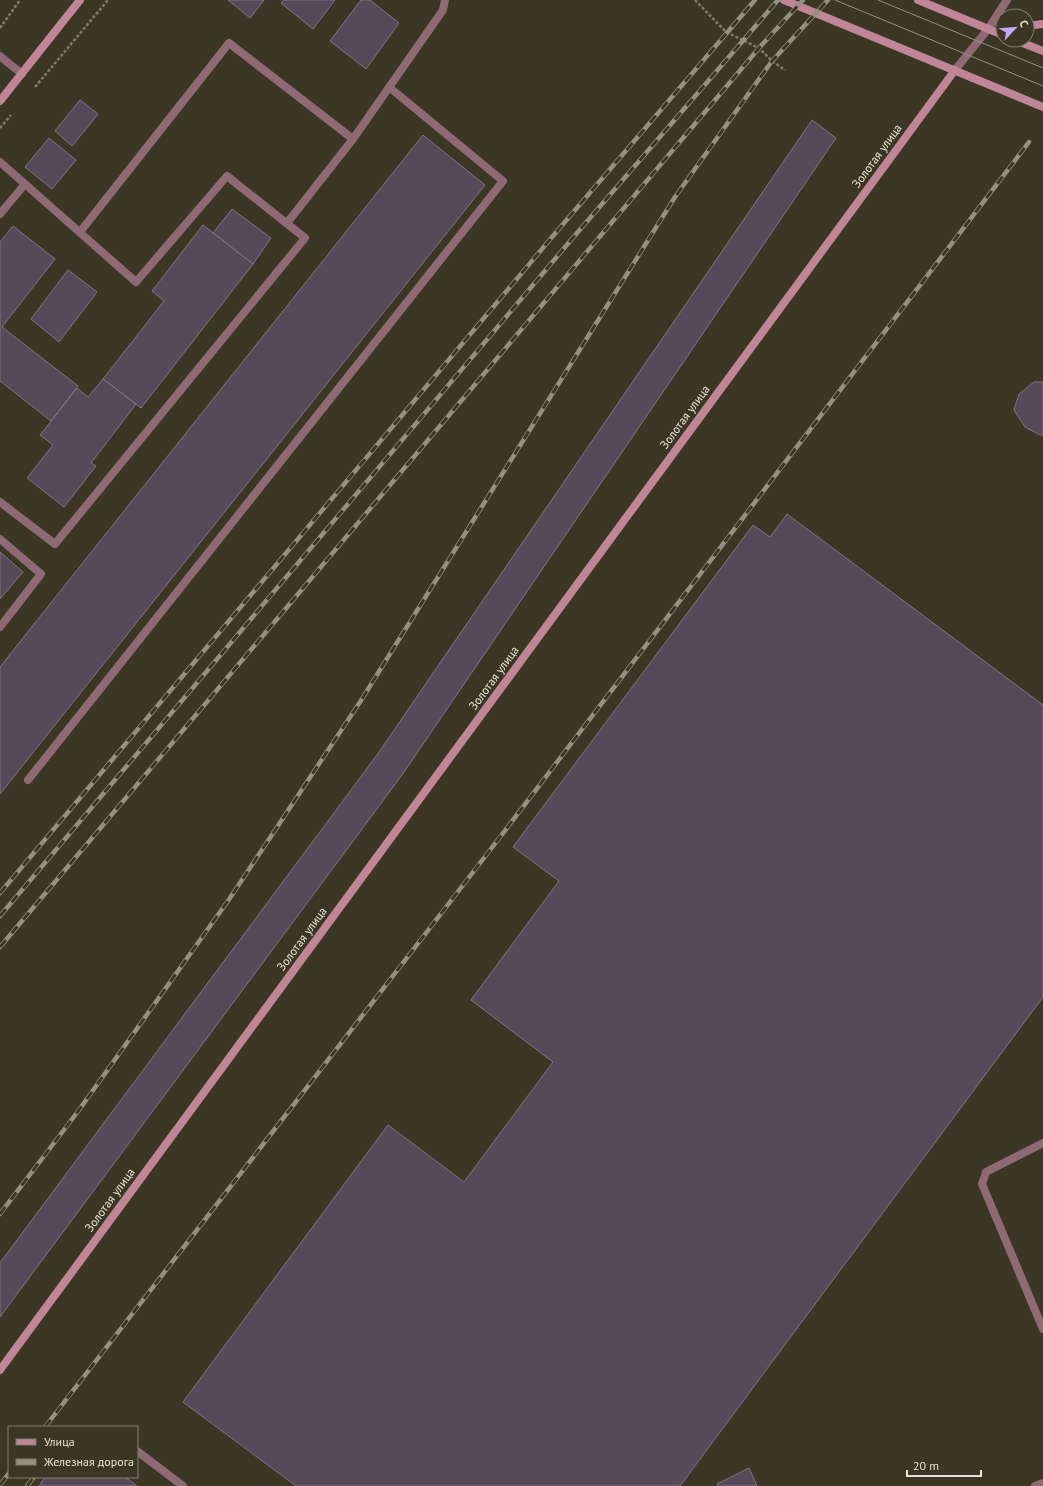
<svg xmlns="http://www.w3.org/2000/svg" width="1043" height="1486" font-family="'PT Sans',sans-serif">
  <rect width="100%" height="100%" fill="#3b3724"/>
  <!-- building -->
  <path fill="#564959" stroke="#827384" d="M228 0H264L250 18Z
    M284 0H335L313 29 281 3Z
    M361 0H370L399 23 366 69 330 41Z
    M80 100 98 114 72 146 55 131Z
    M812 120 836 138 402 775 0 1317V1263L377 755Z
    M423 135 485 185 0 794V667Z
    M49 138 76 160 52 189 25 167Z
    M232 209 271 238 253 264 213 233Z
    M203 225 253 264 141 408 103 379 164 301 152 291Z
    M13 226 55 259 2 327 78 386 51 421 0 381V242Z
    M68 270 97 292 59 342 31 319Z
    M103 379 136 404 91 463 96 466 64 507 27 478 53 445 40 435 77 388 88 397Z
    M1034 382H1043V435H1040L1025 427 1014 410 1019 394Z
    M787 514 1043 705V997L680 1486H296L183 1402 388 1125 464 1182 553 1062 471 1000 559 881 513 847 753 525 770 537Z
    M0 552 23 572 0 599Z
    M749 1468 757 1486H718L717 1484Z
    M45 1477H125L137 1486H39Z"/>
  <g fill="none" stroke-linecap="round" stroke-linejoin="round">
    <!-- path -->
    <path stroke="#7f7c6c" stroke-width="2.5" stroke-dasharray="3 2" stroke-linecap="butt" d="M695 0 726 32 759 48 772 61 785 70
      M0 28 20 0
      M35 87 108 0
      M0 128 11 115"/>
    <!-- lane -->
    <path stroke="#8f6a74" stroke-width="8" d="M0 56 22 74
      M0 162 136 282 227 176 305 238 55 544 0 502
      M0 214 25 184
      M287 223 353 139
      M80 232 229 43 353 139 443 10 445 0
      M0 539 41 574 0 627
      M28 780 503 181 389 87
      M1043 1143 986 1172 982 1184 1043 1329
      M137 1451 183 1486
      M1035 1486 1043 1483"/>
    <!-- street -->
    <path stroke="#8f6a74" stroke-width="8" d="M955 70 988 29 1007 0"/>
    <!-- secondary -->
    <path stroke="#c08697" stroke-width="8" d="M784 0 1043 107
      M918 0 1003 35
      M1027 26 1043 24
      M1015 40 1043 51
      M0 101 80 0
      M0 1370 955 70"/>
    <!-- tram -->
    <path stroke="#949181" stroke-width="1" d="M835 0 1043 86
      M878 0 1043 68"/>
    <defs>
      <path id="rail" d="M0 893 558 230 755 0
        M0 916 571 240 778 0
        M0 947 759 48 803 0
        M0 1214 79 1110 230 898 360 702 675 197 772 61 828 0
        M45 1427 497 841 1029 142
        M0 1485 9 1473
        M27 1486 34 1477"/>
    </defs>
    <!-- rail casing -->
    <use href="#rail" stroke="#949181" stroke-width="4.5"/>
    <!-- rail -->
    <use href="#rail" stroke="#3b3724" stroke-width="3" stroke-dasharray="9" stroke-linecap="butt"/>
  </g>
  <g text-anchor="middle" stroke-width="3" stroke-linejoin="round" paint-order="stroke">
    <!-- street labels -->
    <g font-size="12" fill="#e6e4d8" stroke="#3b3724">
      <text transform="translate(877 156) rotate(-54)" y="4">Золотая улица</text>
      <text transform="translate(685 417) rotate(-54)" y="4">Золотая улица</text>
      <text transform="translate(494 678) rotate(-54)" y="4">Золотая улица</text>
      <text transform="translate(302 939) rotate(-54)" y="4">Золотая улица</text>
      <text transform="translate(110 1200) rotate(-54)" y="4">Золотая улица</text>
    </g>
  </g>
  <!-- legend -->
  <rect x="8" y="1426" width="130" height="52" fill="#3b3724" stroke="#7f7c6c"/>
  <rect x="16" y="1439" width="20" height="6" fill="#c08697" stroke="#7f7c6c"/>
  <text x="44" y="1446" font-size="12" fill="#e6e4d8">Улица</text>
  <rect x="16" y="1459" width="20" height="6" fill="#949181" stroke="#7f7c6c"/>
  <text x="44" y="1466" font-size="12" fill="#e6e4d8">Железная дорога</text>
  <!-- north arrow -->
  <g transform="translate(1015 28) rotate(64)"><circle r="19" fill="#3b3724" stroke="#7f7c6c"/>
  <path d="M0-3L7 15L0 10L-7 15Z" fill="#c2a7f2"/>
  <text y="-6" font-size="11" font-weight="bold" text-anchor="middle" fill="#e6e4d8">С</text>
  </g>
  <!-- scale -->
  <path d="M907 1470v6h74v-6" fill="none" stroke="#e6e4d8" stroke-width="2"/>
  <text x="913" y="1470" font-size="12" fill="#e6e4d8" stroke="#3b3724" stroke-width="3" paint-order="stroke">20 m</text>
</svg>
